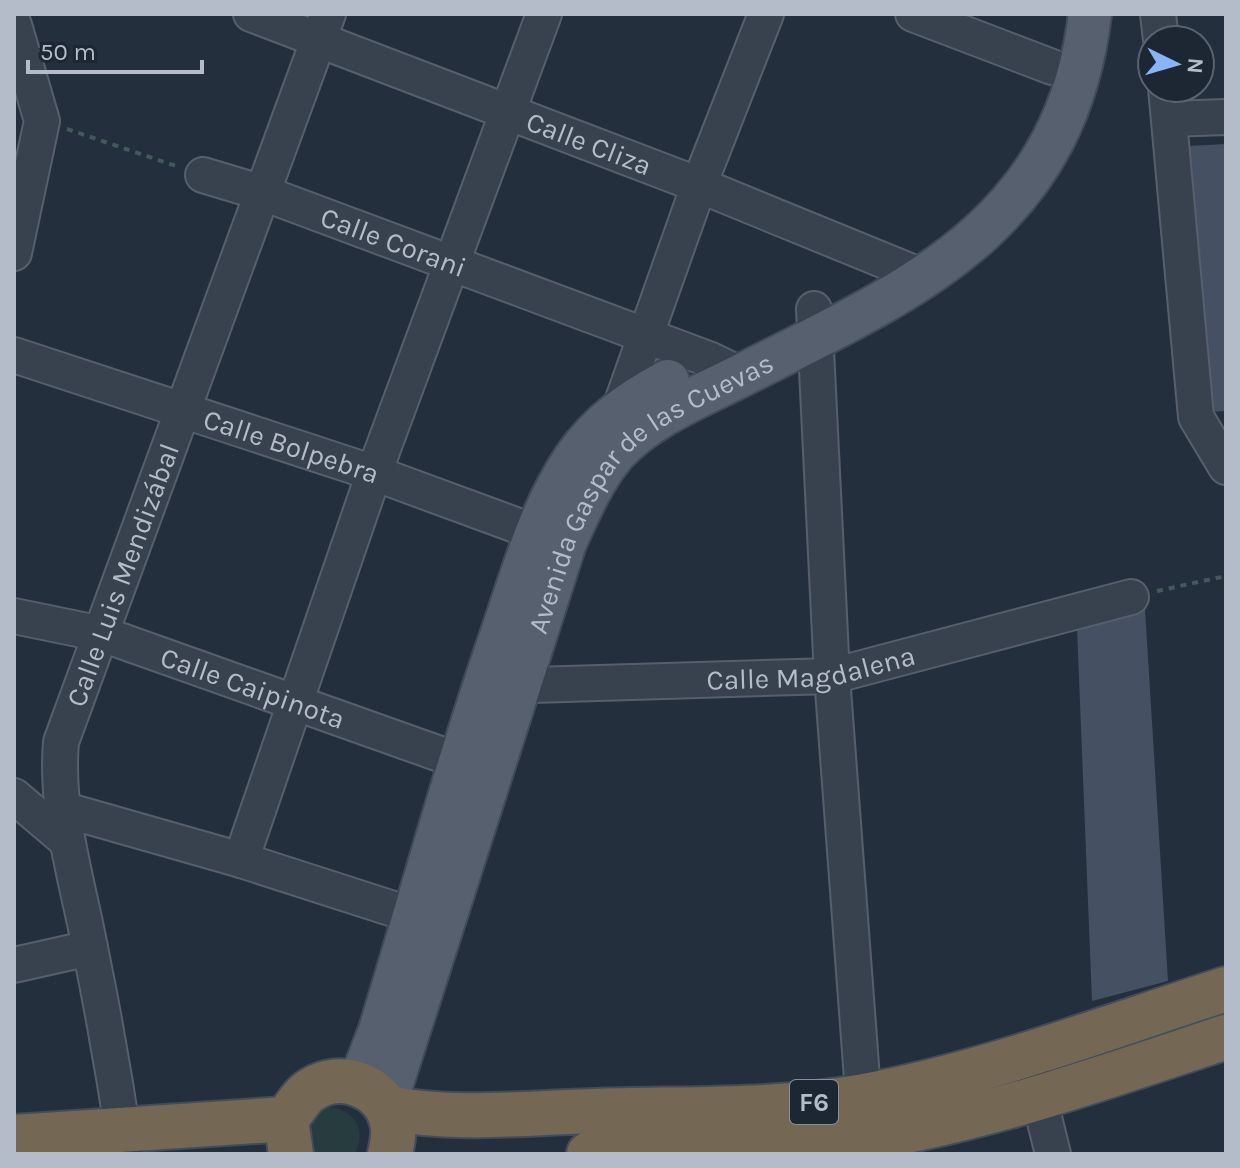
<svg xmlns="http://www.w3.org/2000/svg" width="1240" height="1168" font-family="Karla,sans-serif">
  <rect width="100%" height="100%" fill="#242f3e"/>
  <!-- green -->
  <path fill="#263c3f" d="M326 1107C354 1108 367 1129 355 1154H307L304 1125 316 1111Z"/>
  <!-- building -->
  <path fill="#455162" d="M1226 144V411L1208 412 1188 146Z
    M1145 609 1168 981 1092 1001 1077 628Z"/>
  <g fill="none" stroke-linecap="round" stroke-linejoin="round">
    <defs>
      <g id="minor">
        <path id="s1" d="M251 14 699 185 924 277"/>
        <path d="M913 14 1052 67"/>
        <path d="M1158 14 1161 40"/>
        <path d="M14 25 42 121 14 253"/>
        <path d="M1166 88 1196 417 1226 467"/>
        <path d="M1169 119 1226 117"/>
        <path id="s2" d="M203 175 263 193 711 360 742 375"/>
        <path d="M814 309 832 676 865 1119"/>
        <path id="s3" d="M14 355 374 473 559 541"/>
        <path d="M615 422 699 185 766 14"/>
        <path id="s4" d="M14 616 102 634 482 769"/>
        <path id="s5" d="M496 686 832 676 1131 597"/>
        <path d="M14 796 67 841"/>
        <path d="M62 809 241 860 415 916 437 917"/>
        <path d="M241 860 374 473 544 14"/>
        <path d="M14 965 90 948"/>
        <path d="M1028 1053 1053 1154"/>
        <path id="s6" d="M126 1154C116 1085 104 1016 90 948 77 879 55 812 61 742L328 14"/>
      </g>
      <g id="major">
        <path d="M359 1084 380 1030C420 899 456 766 501 636 522 575 539 511 575 458 599 423 632 400 668 381"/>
        <path id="s7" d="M385 1105 565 543C579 512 593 479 615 453 649 416 699 397 744 374 913 289 1065 225 1090 14"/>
      </g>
      <path id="highway" d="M387 1108C454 1121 524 1113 593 1111 682 1108 777 1112 865 1096 988 1073 1108 1027 1226 989
        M14 1137 286 1119
        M291 1154 286 1119C294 1110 301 1096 311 1090 341 1070 384 1086 392 1122 395 1133 392 1144 390 1154
        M589 1154C682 1151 776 1152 868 1138 991 1118 1108 1076 1226 1037"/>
    </defs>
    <!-- minor casing -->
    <use href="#minor" stroke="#565f6c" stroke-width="38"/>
    <!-- major casing -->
    <use href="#major" stroke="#414a57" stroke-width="46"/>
    <!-- highway casing -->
    <use href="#highway" stroke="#434c59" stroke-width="48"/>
    <!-- path -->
    <path stroke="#44595c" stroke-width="4" stroke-dasharray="6 6" stroke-linecap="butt" d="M67 129 176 166
      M1157 591 1226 576"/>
    <!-- minor -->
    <use href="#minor" stroke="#38414e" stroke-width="34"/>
    <!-- major -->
    <use href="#major" stroke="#56606e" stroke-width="42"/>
    <!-- highway -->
    <use href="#highway" stroke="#746855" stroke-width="44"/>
  </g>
  <g text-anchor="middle" stroke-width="6" stroke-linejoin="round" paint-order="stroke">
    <!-- shield labels -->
    <rect fill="#1d2633" stroke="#878f9c" stroke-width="2" x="790" y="1080" width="48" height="44" rx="6"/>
    <g font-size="26" font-weight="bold" fill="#b4bcc9">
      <text x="814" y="1111">F6</text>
    </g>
    <!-- street labels -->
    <g font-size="28" fill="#b4bcc9" stroke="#1d2633">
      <text dy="10" stroke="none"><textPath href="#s1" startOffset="362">Calle Cliza</textPath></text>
      <text dy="10" stroke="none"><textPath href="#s2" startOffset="202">Calle Corani</textPath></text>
      <text dy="10" stroke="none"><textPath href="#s3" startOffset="292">Calle Bolpebra</textPath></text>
      <text dy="10" stroke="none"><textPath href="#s7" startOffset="686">Avenida Gaspar de las Cuevas</textPath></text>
      <text dy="10" stroke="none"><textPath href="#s6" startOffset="596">Calle Luis Mendizábal</textPath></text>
      <text dy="10" stroke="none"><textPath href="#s5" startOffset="316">Calle Magdalena</textPath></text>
      <text dy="10" stroke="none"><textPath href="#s4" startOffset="250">Calle Caipinota</textPath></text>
    </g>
  </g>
  <!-- border -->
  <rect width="1240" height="1168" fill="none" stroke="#b4bcc9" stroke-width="32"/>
  <!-- north arrow -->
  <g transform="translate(1176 64) rotate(95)"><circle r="38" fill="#1d2633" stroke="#59626f" stroke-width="2"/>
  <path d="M0-6L14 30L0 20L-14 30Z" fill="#8ab4f8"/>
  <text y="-12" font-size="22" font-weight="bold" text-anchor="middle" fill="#b4bcc9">N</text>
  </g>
  <!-- scale -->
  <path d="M28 60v12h174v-12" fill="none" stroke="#b4bcc9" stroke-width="4"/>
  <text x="40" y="60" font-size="24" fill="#b4bcc9" stroke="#1d2633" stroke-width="6" paint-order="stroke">50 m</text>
</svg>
